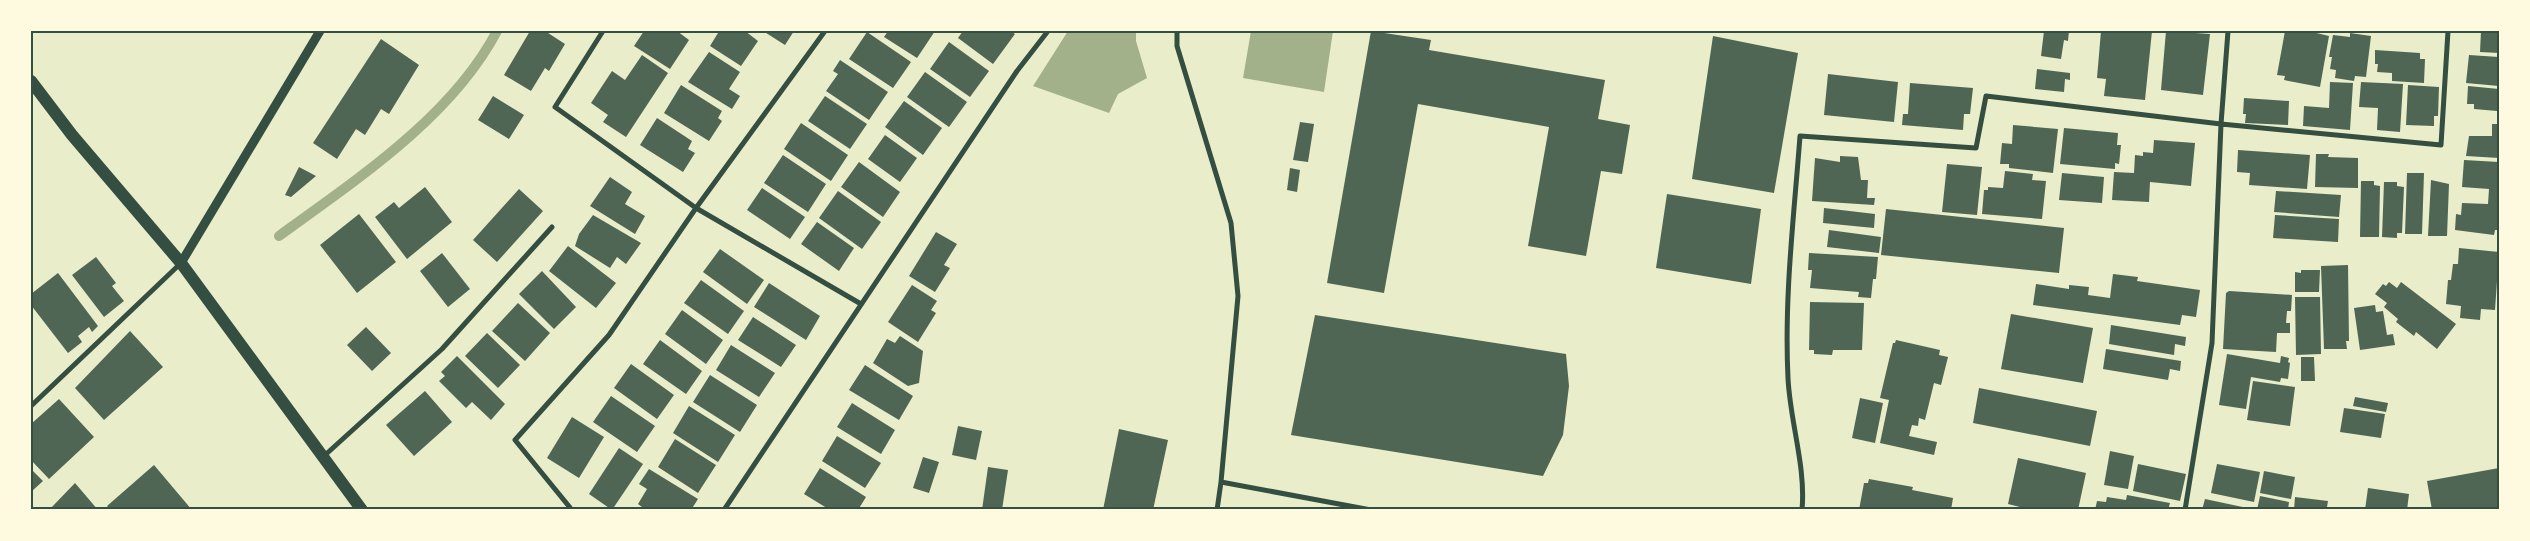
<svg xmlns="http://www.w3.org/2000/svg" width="2530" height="541" font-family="'Fira Sans',sans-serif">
  <rect width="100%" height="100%" fill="#e9edc9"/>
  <!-- water -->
  <path fill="#a3b18a" d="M1068 31H1136V41L1147 78 1118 94 1109 113 1033 86Z
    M1251 31H1333L1324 92 1243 78Z"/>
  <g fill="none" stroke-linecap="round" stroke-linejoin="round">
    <!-- stream -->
    <path stroke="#a3b18a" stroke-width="10" d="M279 236C356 180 452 117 497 31"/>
  </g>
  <!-- building -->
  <path fill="#4f6655" d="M530 31H545L565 44 549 71 545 68 531 91 504 75Z
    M644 31H677L689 40 670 69 634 46Z
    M715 31H745L758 41 741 66 710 46 718 33Z
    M763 31H794L785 45Z
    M888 31H935L917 58 884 37Z
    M963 31H1010L1015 34 993 64 958 38Z
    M1371 31 1431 40 1429 50 1605 80 1598 119 1630 125 1622 174 1601 171 1586 256 1528 246 1549 127 1418 104 1384 293 1327 283Z
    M2044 31H2069L2068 41 2064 40 2061 59 2041 56Z
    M2101 31H2152L2145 100 2104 96 2106 79 2097 78Z
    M2166 31 2210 34 2203 95 2161 90Z
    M2285 31H2308L2329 36 2320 87 2284 80 2285 76 2277 75Z
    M2481 31H2499V53L2480 52Z
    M867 32 911 62 893 88 849 59Z
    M2350 33 2371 36 2366 77 2355 76 2354 81 2335 78 2336 70 2330 69 2332 57H2329L2333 35 2350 37Z
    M1713 36 1798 53 1774 193 1692 179Z
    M381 39 419 65 389 114 381 109 365 135 356 129 337 159 313 143Z
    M949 42 989 71 970 97 930 69Z
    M2375 50 2420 53V59H2425L2424 83 2392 81V73L2377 72 2378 64H2375Z
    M709 52 740 72 729 89 740 96 732 109 688 82Z
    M642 55 668 73 626 137 603 122 608 115 591 103 612 71 625 80Z
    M2469 55 2499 57V86L2466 83Z
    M840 60 888 92 869 120 826 91 838 74 833 71Z
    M2037 69 2070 73V80L2065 79 2064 92 2035 89Z
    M925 72 967 102 949 127 907 97Z
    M1828 74 1898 82 1894 122 1824 115Z
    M2330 82 2353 83 2350 130 2303 126 2304 106 2329 108Z
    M2361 82 2403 84 2400 132 2377 130 2378 108 2359 107Z
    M1910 83 1973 88 1970 114H1964L1963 130 1902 125 1903 114H1908Z
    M681 85 722 111 718 118 722 121 709 141 664 113Z
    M2408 85 2439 87 2438 116H2434V126L2406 125Z
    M2468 86 2499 89 2497 111 2474 109V104H2467Z
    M493 96 524 115 509 139 478 120Z
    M825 96 867 124 850 149 808 121Z
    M2244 98 2289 101 2288 125 2245 123 2246 114H2243Z
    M904 101 942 128 923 155 885 127Z
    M657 118 692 141 688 149 695 153 683 172 640 145Z
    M1300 122 1314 124 1308 162 1293 160Z
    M801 123 848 155 831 181 784 149Z
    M2492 124H2499V158L2466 156 2469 136H2492Z
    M2013 125 2058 129 2053 173 2009 168V164H2000L2002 143 2012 144Z
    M2064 128 2118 133 2117 145H2121L2119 164 2115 163V169L2060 164Z
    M885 135 917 158 900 182 868 159Z
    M2154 140 2195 143 2191 186 2150 182 2149 202 2112 200 2114 172 2134 173 2135 155 2143 156V152L2153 153Z
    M2238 150 2310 155 2307 189 2249 185 2250 173 2237 172Z
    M2316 154H2329L2328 157 2358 158V188L2315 187Z
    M783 155 826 184 808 212 764 183Z
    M1840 156 1858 157 1861 180H1868L1867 198H1875L1874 205 1812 201 1815 158 1840 162Z
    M2464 160 2499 162V230H2495L2494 235 2455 230 2456 214 2461 215 2462 203 2488 204 2489 189 2462 187Z
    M859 162 900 192 883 217 841 187Z
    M1947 164 1982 167 1977 215 1942 212Z
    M299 167 316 176 291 197 285 195Z
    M1290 168 1300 170 1297 192 1287 190Z
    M2005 171 2033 174 2032 180 2046 181 2042 219 1982 214 1984 190H1988V187L2003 188Z
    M2062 173 2104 177 2102 203 2059 200Z
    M2407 173H2424L2422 234H2405Z
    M610 177 632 192 625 204 645 216 635 234 590 206Z
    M2431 180 2449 184 2447 236H2428Z
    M2361 181H2374V185L2380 186 2379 237H2360Z
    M2384 182H2397V186L2404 187 2402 233H2397V238L2382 237Z
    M425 187 452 222 407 259 375 217 394 202 399 208Z
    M762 188 805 217 790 239 747 210Z
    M519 189 543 211 497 262 473 240Z
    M838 191 881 222 862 249 819 218Z
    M2276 191 2341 195 2339 217 2274 212Z
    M1667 194 1761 209 1751 284 1656 268Z
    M1824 208 1875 214 1874 228 1823 223Z
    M1886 209 2064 228 2059 273 1881 255Z
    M359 214 396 262 357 293 320 245Z
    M593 215 641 243 626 264 617 257 610 268 575 246 579 234Z
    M2275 215 2339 219 2338 242 2273 238Z
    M817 222 854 248 839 271 801 244Z
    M1829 230 1881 237 1879 253 1827 247Z
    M936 232 957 244 944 265 950 268 935 292 909 276Z
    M568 246 616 283 596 308 549 271Z
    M2459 248 2499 252 2495 310 2481 309 2480 320 2460 318 2461 306 2446 304 2448 280H2451L2453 264H2458Z
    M720 249 764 280 747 304 703 272Z
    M442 253 470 289 448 307 420 271Z
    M1809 253 1878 257 1876 279H1873L1871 298 1858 297 1859 292 1810 288 1812 270H1808Z
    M96 257 116 283 112 286 124 301 104 317 72 275Z
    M2348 265 2349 341H2346L2347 349H2324L2321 266Z
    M2301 270H2320L2319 292H2295V272L2301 273Z
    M542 271 576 307 554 329 519 294Z
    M58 273 98 326 92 332 89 327 78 336 82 342 68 353 31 305V294Z
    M2113 274 2138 277 2137 281 2200 290 2196 317 2182 315 2180 325 2033 305 2036 284 2069 289V285L2089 287 2088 295 2110 298Z
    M701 280 744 311 728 334 684 303Z
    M2389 282 2397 288 2401 282 2456 324 2437 349 2416 332 2414 336 2396 322 2398 319 2384 307 2387 303 2375 294 2383 284 2386 286Z
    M769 283 820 316 806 340 754 307Z
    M912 285 937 301 931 310 936 313 918 342 888 322Z
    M2229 291 2292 295 2291 311H2287L2286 323H2290V333H2277L2276 352 2223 349 2226 293Z
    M2295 297H2320L2321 354 2296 355Z
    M1810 302 1864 303 1862 350H1833L1832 355 1814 354V350H1809Z
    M518 303 550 333 525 361 492 331Z
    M2375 305 2376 312 2383 311 2387 335 2393 334 2395 345 2360 350 2354 308Z
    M682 310 723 340 706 364 665 334Z
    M2011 314 2093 328 2083 383 2001 369Z
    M1315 315 1566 354 1569 386 1563 435 1543 476 1291 435Z
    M753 317 796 345 781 367 738 340Z
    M2111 325 2186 337 2185 346 2175 344 2174 355 2109 344Z
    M366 327 391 353 372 371 347 345Z
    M130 331 163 367 104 420 75 388Z
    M487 333 520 365 498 388 465 356Z
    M900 336 923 351 919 383 908 386 873 363 887 339 895 343Z
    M660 340 702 371 686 394 643 364Z
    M1896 340 1940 350 1939 355 1948 357 1941 385 1934 383 1925 420 1919 418 1918 426 1912 425 1909 436 1937 442 1934 455 1880 443 1889 400 1880 398 1893 343H1895Z
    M731 345 775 373 759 397 716 370Z
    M2106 349 2181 361 2180 371 2170 369 2168 380 2103 369Z
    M2227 354 2280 363 2281 356 2289 358 2288 362 2290 363 2288 379 2281 378 2280 382 2251 377 2246 409 2219 405Z
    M457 356 505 404 491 420 472 402 466 408 439 381 445 376 441 372Z
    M2301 357H2314L2315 381H2301Z
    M631 364 674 395 657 419 614 388Z
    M865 365 913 396 899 420 849 390Z
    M710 375 757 405 740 432 693 402Z
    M2253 381 2295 387 2290 426 2247 420Z
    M1979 388 2097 411 2090 446 1973 423Z
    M425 391 452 422 414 456 386 425Z
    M611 396 655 426 637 452 593 422Z
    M2355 397 2388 403 2386 412 2353 406Z
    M1860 398 1883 403 1875 443 1852 438Z
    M59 399 94 437 49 479 31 460V424Z
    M852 403 895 430 881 454 837 427Z
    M689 406 735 435 718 462 673 433Z
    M2344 408 2385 414 2381 438 2340 432Z
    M572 417 604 437 579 478 547 458Z
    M958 426 982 431 976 460 952 455Z
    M1119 429 1168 440 1153 510H1103Z
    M837 436 881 463 865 488 822 461Z
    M675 439 716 465 698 493 658 467Z
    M619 448 643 464 612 510 589 494Z
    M2110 451 2134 456 2128 489 2104 485Z
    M923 457 939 462 929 493 913 488Z
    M2018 458 2086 473 2078 510H2032L2008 504Z
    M2138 464 2186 474 2180 501 2133 491Z
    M2217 464 2260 472 2254 502 2211 493Z
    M154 465 192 510H110L107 506Z
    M988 467 1008 470 1002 510H982Z
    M820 468 866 497 858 510H830L804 494Z
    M2499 468V510H2432L2427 481Z
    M31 469 43 481 31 492Z
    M649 469 698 499 691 510H646L638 504 647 489 639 484Z
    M2264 471 2295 477 2291 499 2260 493Z
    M1869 479 1913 487 1912 490 1953 498 1951 510H1859L1864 483H1868Z
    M75 483 98 510H49Z
    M2368 488 2409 494 2407 510H2365Z
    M2127 495 2170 503 2168 510H2095L2097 501 2106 502 2107 497 2126 500Z
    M2260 496 2289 502 2288 510H2257Z
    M2295 497 2328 501 2327 507 2338 510H2294Z
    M2205 499 2252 509V510H2202Z"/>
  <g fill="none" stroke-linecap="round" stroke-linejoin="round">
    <!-- minor -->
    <path stroke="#344e41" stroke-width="5" d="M603 31 555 107 696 208 861 304
      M1177 31V46L1231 223 1238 296 1221 482
      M31 406 181 263
      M324 456 442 349 552 227
      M572 510 515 440 609 335 696 208 825 31
      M724 510 1017 71 1048 31
      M1217 510 1221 482 1371 510
      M1802 510C1806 466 1790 422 1788 378 1784 297 1794 216 1800 136L1976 148 1986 96 2221 124 2441 145 2448 31
      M2185 510 2212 343 2221 124 2228 31"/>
    <!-- tertiary -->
    <path stroke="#344e41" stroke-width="9" d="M181 263 320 31"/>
    <!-- primary -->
    <path stroke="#344e41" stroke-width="12" d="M31 81 72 135 181 263 362 510"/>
  </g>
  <!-- border -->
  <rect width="2530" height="541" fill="none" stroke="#fefae0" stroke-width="65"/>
  <rect x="32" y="32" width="2466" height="476" fill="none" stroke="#344e41" stroke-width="2"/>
</svg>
